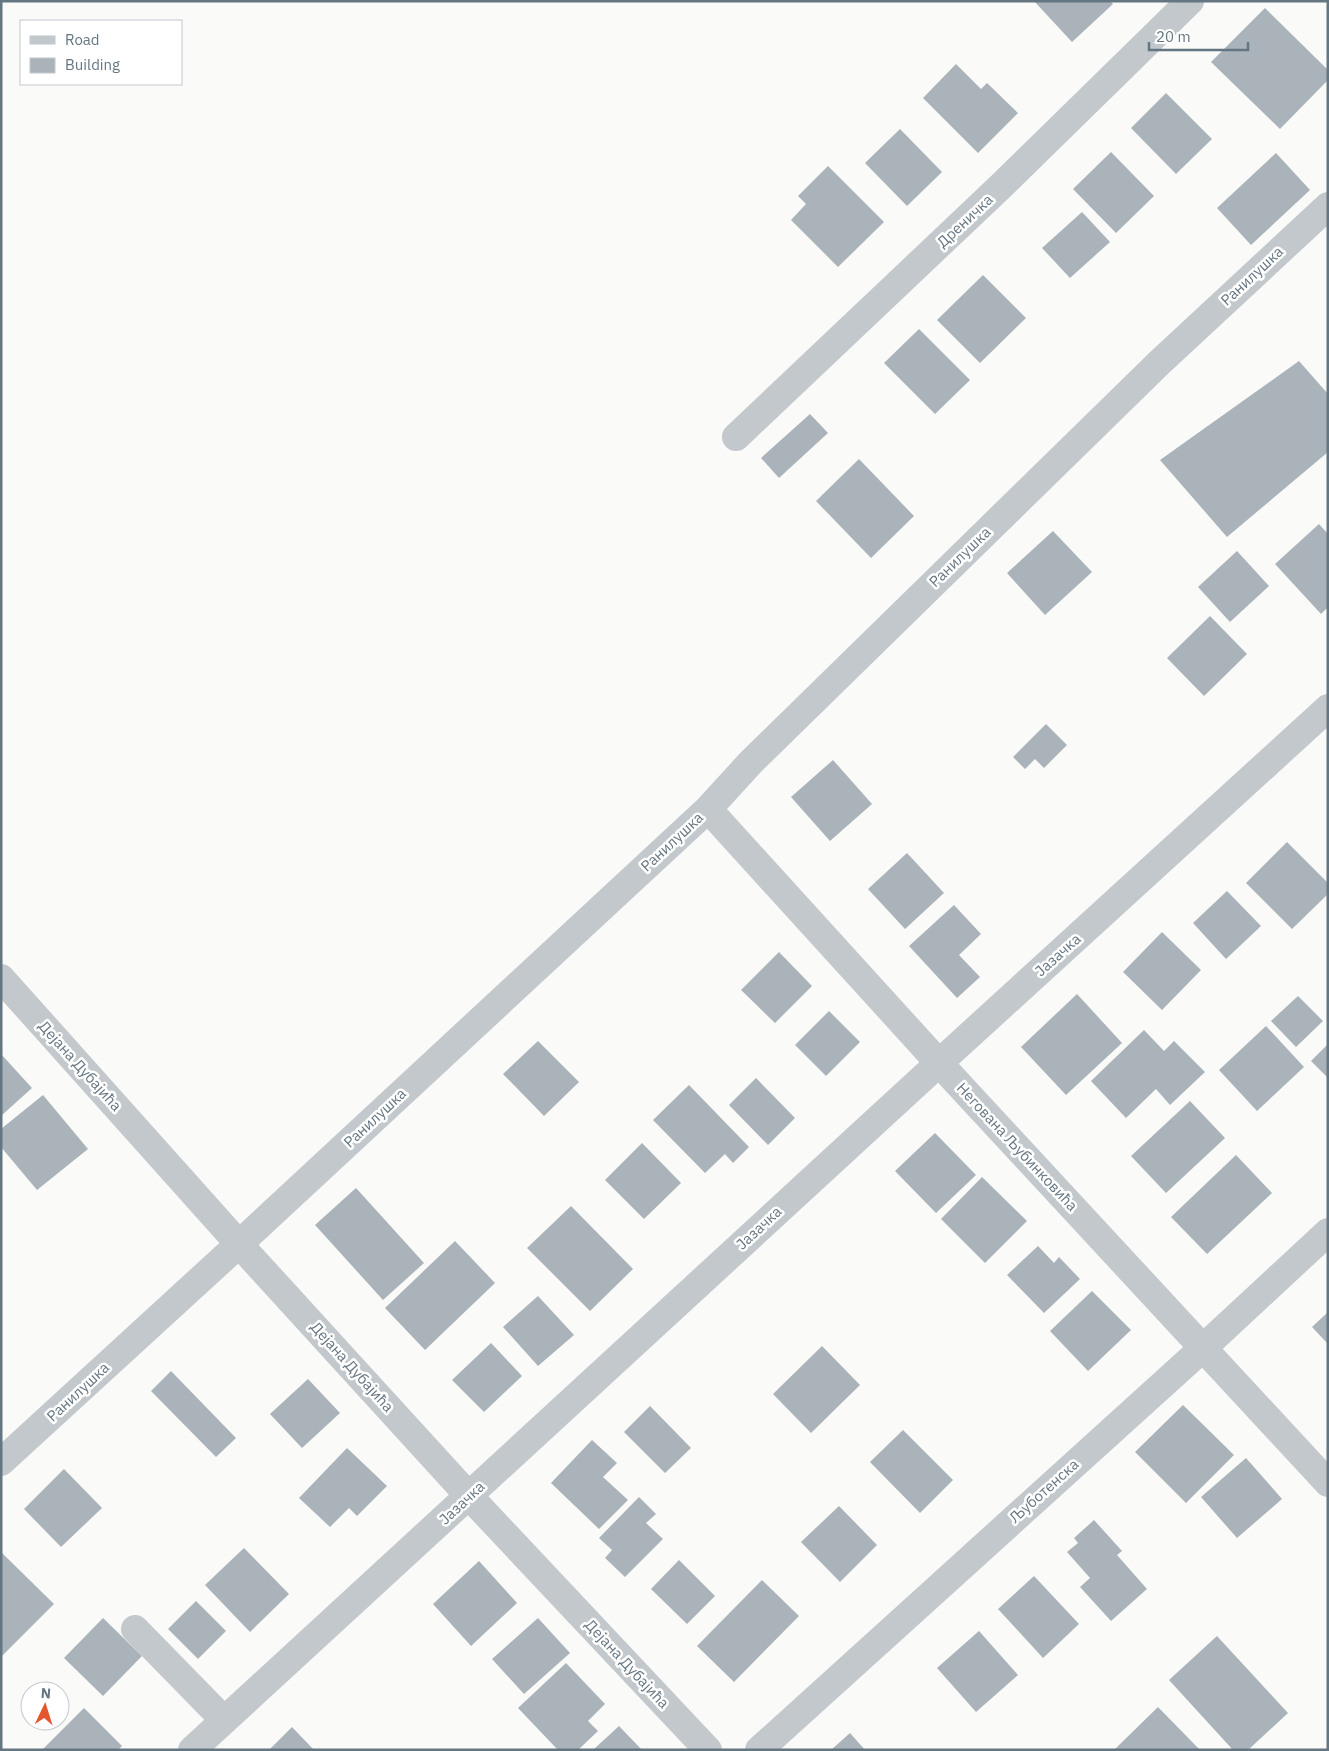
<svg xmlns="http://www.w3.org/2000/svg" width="1329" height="1751" font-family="'IBM Plex Sans',sans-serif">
  <rect width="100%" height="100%" fill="#fafaf8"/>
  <!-- building -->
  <path fill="#aab3b9" d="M1034 1H1110L1113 4 1072 42Z
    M1265 8 1328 70V80L1280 129 1211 62Z
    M956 64 981 89 987 83 1018 113 978 153 923 98Z
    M1166 93 1212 139 1176 174 1131 128Z
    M900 129 942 172 907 206 865 163Z
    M1111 152 1154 196 1116 233 1073 189Z
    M1276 153 1310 190 1251 245 1217 208Z
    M828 166 884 222 838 267 791 220 806 204 798 196Z
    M1082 212 1110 242 1070 278 1042 248Z
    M983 275 1026 318 980 363 937 320Z
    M919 329 970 380 935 414 884 363Z
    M1299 361 1328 394V452L1227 537 1160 460Z
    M810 414 828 433 779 478 761 458Z
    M859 459 914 516 871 558 816 501Z
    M1319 524 1328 534V607L1321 614 1275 564Z
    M1053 531 1092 572 1045 615 1007 573Z
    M1237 551 1269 586 1230 622 1198 587Z
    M1210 616 1247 654 1204 696 1167 658Z
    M1046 724 1067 745 1044 768 1035 759 1025 769 1013 757Z
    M833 760 872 804 830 841 791 797Z
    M1287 842 1328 883V894L1292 929 1246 883Z
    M907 853 944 893 905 929 868 889Z
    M1227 891 1261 926 1226 959 1193 923Z
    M954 905 981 934 959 955 980 977 957 998 909 946Z
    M1162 932 1201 970 1162 1010 1123 972Z
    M779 952 812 986 775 1023 741 990Z
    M1077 994 1122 1043 1066 1095 1021 1047Z
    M1298 996 1323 1021 1296 1047 1271 1021Z
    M829 1011 860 1042 826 1076 795 1045Z
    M1266 1026 1304 1067 1257 1111 1219 1070Z
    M1144 1030 1164 1051 1174 1041 1205 1072 1170 1105 1156 1089 1126 1118 1091 1081Z
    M538 1041 579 1082 544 1116 503 1074Z
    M1328 1044V1078L1311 1061Z
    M1 1054 32 1088 1 1116Z
    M756 1078 795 1118 768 1145 729 1105Z
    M689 1085 749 1147 733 1163 725 1154 705 1173 653 1120Z
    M43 1095 88 1149 37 1190 1 1147V1129Z
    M1190 1101 1225 1138 1166 1193 1131 1156Z
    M935 1133 976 1175 936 1213 895 1171Z
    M642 1143 681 1183 644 1219 605 1180Z
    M1236 1155 1272 1193 1207 1254 1171 1217Z
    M982 1177 1027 1221 985 1263 941 1219Z
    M356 1188 424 1263 383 1300 315 1225Z
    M571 1206 633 1269 590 1311 527 1248Z
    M455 1241 495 1283 425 1350 385 1308Z
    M1038 1246 1054 1263 1059 1257 1080 1279 1044 1313 1007 1275Z
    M1092 1291 1131 1330 1088 1371 1050 1331Z
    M538 1296 574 1335 538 1366 503 1327Z
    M1328 1312V1344L1312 1327Z
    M491 1343 522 1376 484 1412 452 1380Z
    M822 1346 860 1385 811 1433 773 1394Z
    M171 1371 236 1438 216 1457 151 1391Z
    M308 1379 340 1413 302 1448 270 1414Z
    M1183 1405 1234 1455 1186 1503 1135 1452Z
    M650 1406 691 1448 665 1473 624 1432Z
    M903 1430 953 1480 920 1513 870 1462Z
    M592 1440 617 1463 603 1477 628 1500 599 1529 551 1483Z
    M347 1448 387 1486 357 1516 349 1508 330 1527 299 1498Z
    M1246 1458 1282 1499 1237 1538 1201 1497Z
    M64 1469 102 1508 61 1547 24 1509Z
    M639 1497 656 1514 646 1523 663 1539 625 1577 605 1558 612 1550 599 1538Z
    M839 1506 877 1545 840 1582 801 1542Z
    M1094 1520 1122 1551 1117 1555 1147 1589 1111 1621 1080 1587 1090 1578 1067 1552 1078 1543 1074 1538Z
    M244 1548 289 1594 250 1632 205 1585Z
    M1 1552 54 1604 2 1656 1 1655Z
    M679 1560 715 1596 687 1624 651 1589Z
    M479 1561 517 1603 471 1646 433 1604Z
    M1034 1576 1079 1624 1043 1658 998 1609Z
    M762 1580 799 1616 734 1682 697 1646Z
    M196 1601 226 1631 198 1659 168 1629Z
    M103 1618 142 1656 103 1696 64 1658Z
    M538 1618 570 1653 524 1694 492 1659Z
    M979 1631 1018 1675 976 1712 937 1668Z
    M1217 1636 1288 1713 1248 1750H1233L1169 1680Z
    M566 1663 605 1704 588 1721 598 1731 578 1750H558L518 1708Z
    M1158 1707 1200 1750H1114Z
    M84 1708 122 1746 118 1750H42Z
    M619 1726 642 1750H593Z
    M292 1727 314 1750H269Z
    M850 1733 865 1750H831Z"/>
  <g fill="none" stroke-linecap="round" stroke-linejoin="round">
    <!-- minor -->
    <path stroke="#c3c8cc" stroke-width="28" d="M736 437 1000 187 1190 1
      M708 809 939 1063 1328 1483
      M1 978 239 1244 469 1496 708 1750
      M1 1462 239 1244 708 809 751 762 1159 363 1328 206
      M135 1629 224 1720
      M192 1750 939 1063 1328 708
      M759 1750 1203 1348 1328 1232"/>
  </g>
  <g text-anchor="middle" stroke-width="5" stroke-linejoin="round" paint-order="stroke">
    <!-- street labels -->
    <g font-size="15" fill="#657683" stroke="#fff">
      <text transform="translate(965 221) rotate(-43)" y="5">Дреничка</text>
      <text transform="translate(1252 276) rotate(-43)" y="5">Ранилушка</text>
      <text transform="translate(960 557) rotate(-44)" y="5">Ранилушка</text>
      <text transform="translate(672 842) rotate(-43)" y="5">Ранилушка</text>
      <text transform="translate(1058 955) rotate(-42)" y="5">Јазачка</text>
      <text transform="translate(80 1066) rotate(48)" y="5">Дејана Дубајића</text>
      <text transform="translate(375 1118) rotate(-43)" y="5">Ранилушка</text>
      <text transform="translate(1017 1147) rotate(47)" y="5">Негована Љубинковића</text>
      <text transform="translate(759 1228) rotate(-43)" y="5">Јазачка</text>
      <text transform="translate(352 1367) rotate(48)" y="5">Дејана Дубајића</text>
      <text transform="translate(78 1392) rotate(-43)" y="5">Ранилушка</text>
      <text transform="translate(1044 1491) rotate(-42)" y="5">Љуботенска</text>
      <text transform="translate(462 1503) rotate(-43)" y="5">Јазачка</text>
      <text transform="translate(627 1664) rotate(47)" y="5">Дејана Дубајића</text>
    </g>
  </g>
  <!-- border -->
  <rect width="1329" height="1751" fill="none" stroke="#657683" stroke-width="5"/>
  <!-- legend -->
  <rect x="20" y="20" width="162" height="65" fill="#ffffff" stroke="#c1c8cd"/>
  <rect x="30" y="36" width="25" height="8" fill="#c3c8cc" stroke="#c1c8cd"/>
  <text x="65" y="45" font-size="15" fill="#657683">Road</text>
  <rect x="30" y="58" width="25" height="15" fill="#aab3b9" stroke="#c1c8cd"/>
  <text x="65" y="70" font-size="15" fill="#657683">Building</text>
  <!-- north arrow -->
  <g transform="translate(45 1706) rotate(4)"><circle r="24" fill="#ffffff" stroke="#c1c8cd"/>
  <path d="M0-4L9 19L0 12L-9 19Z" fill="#e4572e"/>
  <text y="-8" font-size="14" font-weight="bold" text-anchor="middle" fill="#657683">N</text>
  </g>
  <!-- scale -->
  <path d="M1149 42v8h99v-8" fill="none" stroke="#657683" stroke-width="2.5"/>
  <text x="1156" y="42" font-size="15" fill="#657683" stroke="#ffffff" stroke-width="4" paint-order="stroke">20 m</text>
</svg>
